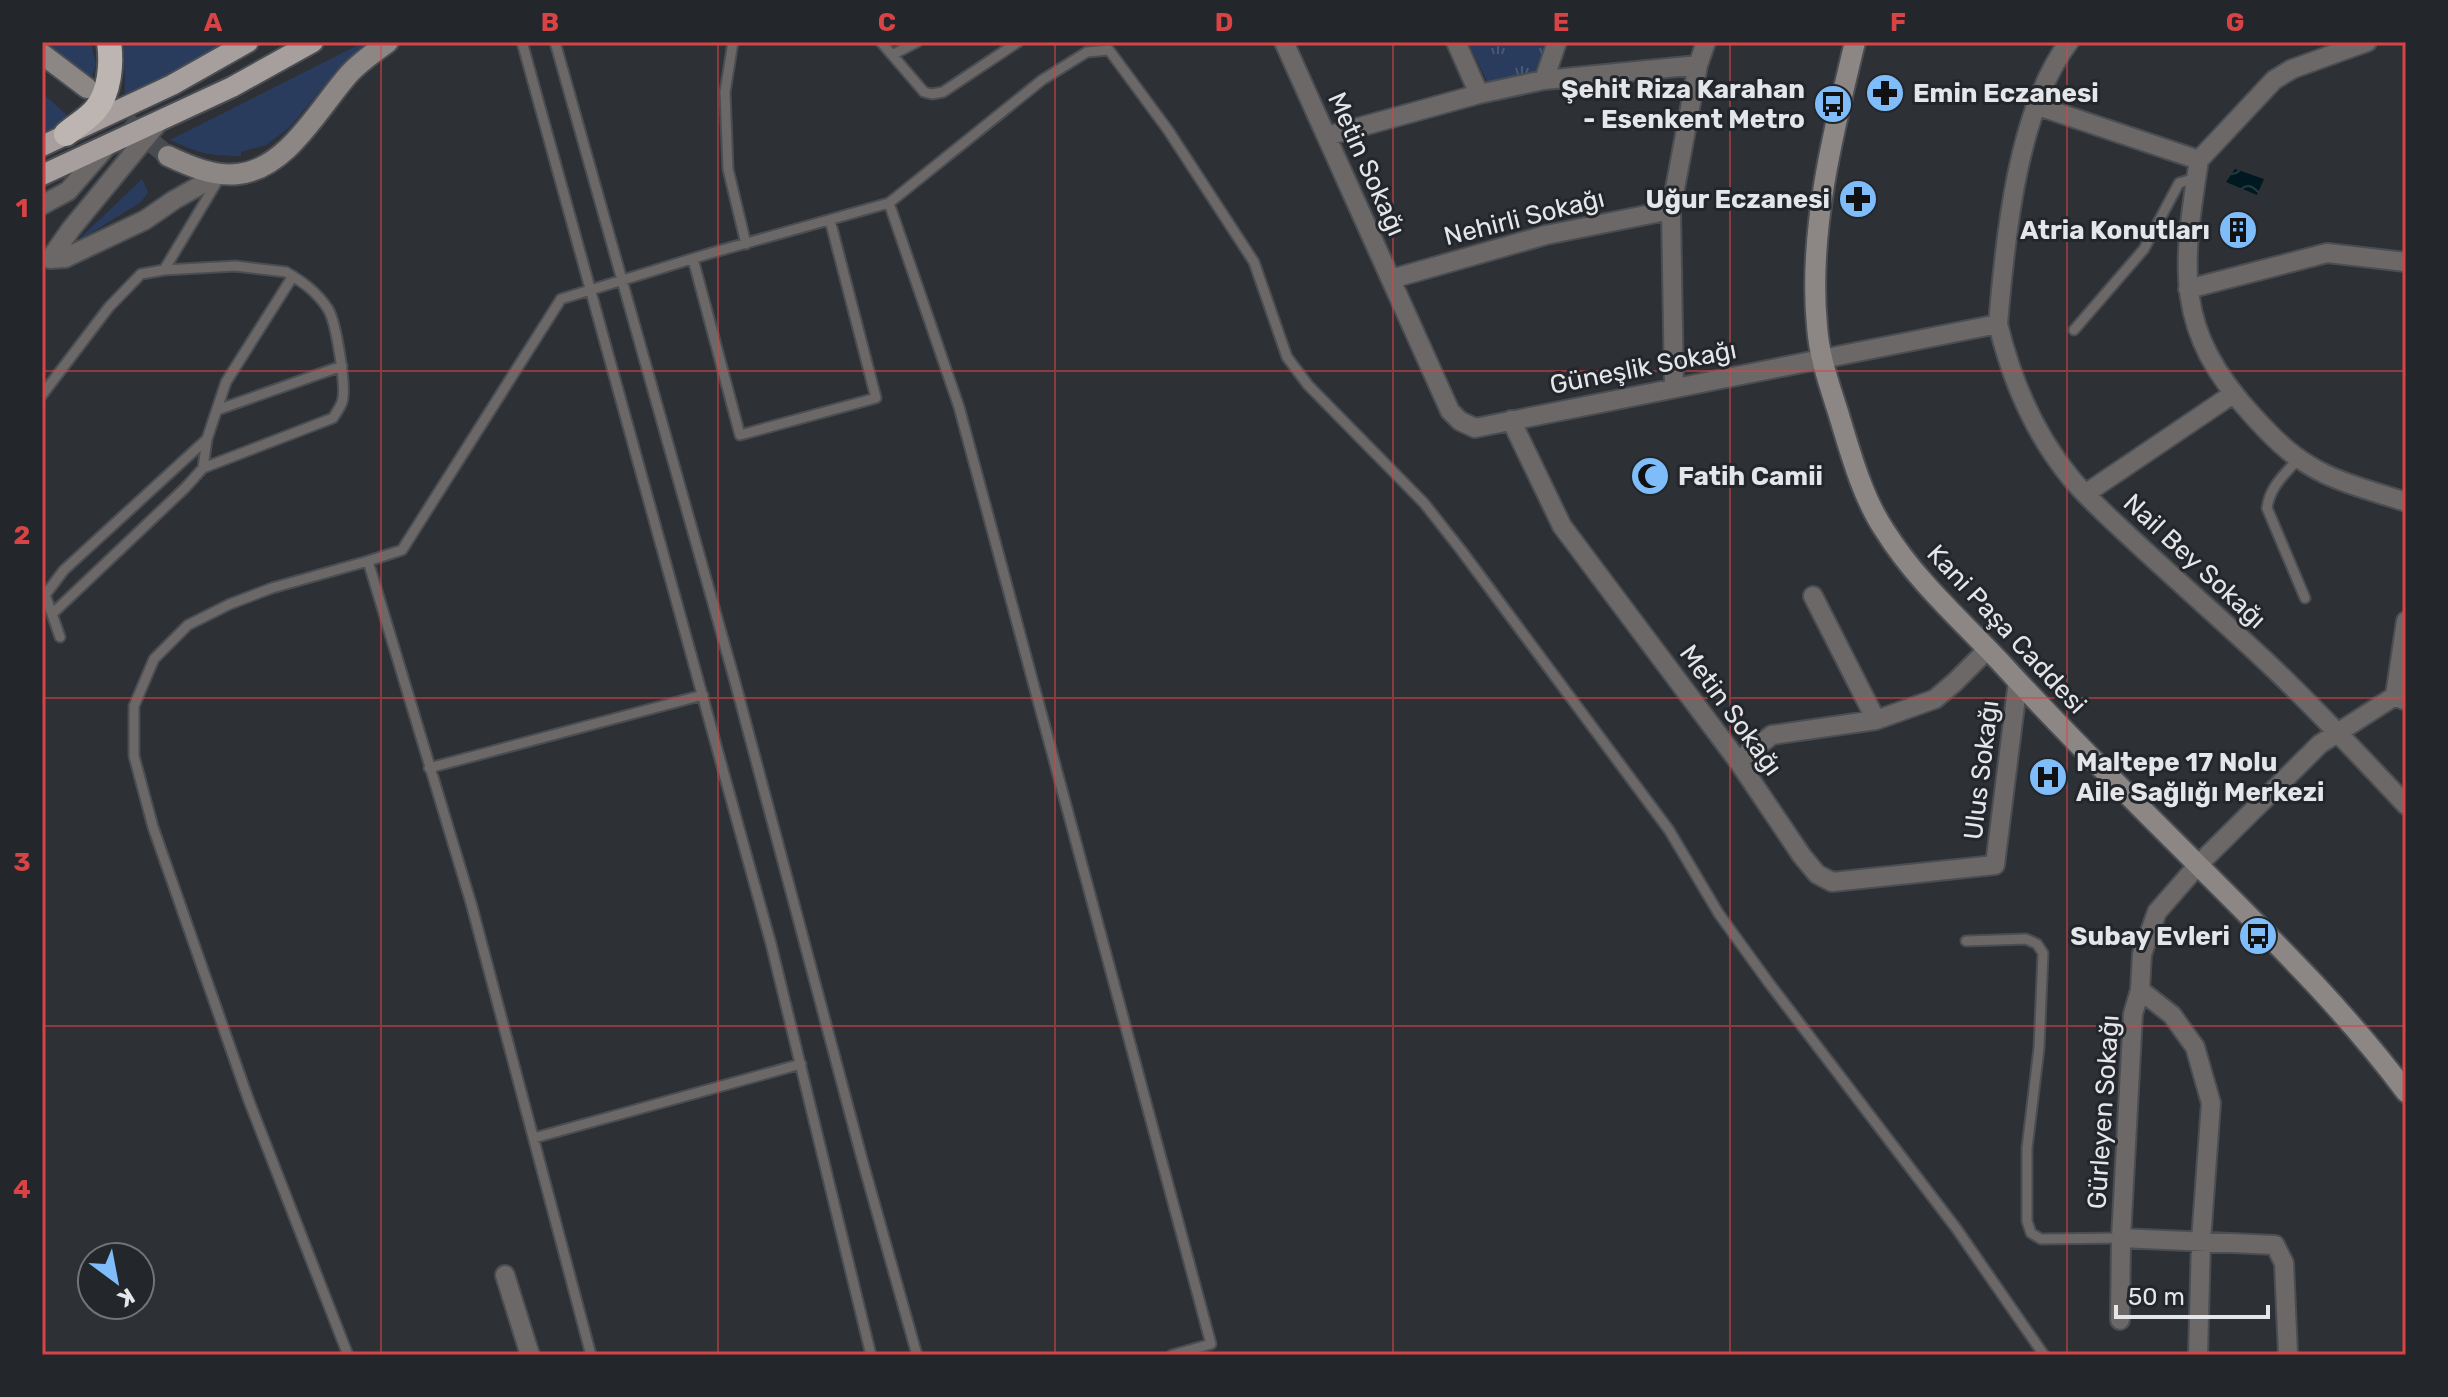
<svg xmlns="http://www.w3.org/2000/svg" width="2448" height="1397" font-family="Rubik,sans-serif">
  <defs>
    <pattern id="park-tufts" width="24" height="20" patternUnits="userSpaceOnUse" patternTransform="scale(2)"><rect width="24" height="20" fill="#293c5e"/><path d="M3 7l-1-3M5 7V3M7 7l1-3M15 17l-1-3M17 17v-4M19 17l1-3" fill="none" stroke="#485875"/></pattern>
    <pattern id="water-waves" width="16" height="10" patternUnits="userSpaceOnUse" patternTransform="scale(2)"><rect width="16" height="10" fill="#001820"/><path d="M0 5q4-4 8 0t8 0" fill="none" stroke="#253a40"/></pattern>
  </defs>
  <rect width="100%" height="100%" fill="#2d3035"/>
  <!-- grass -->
  <path fill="#293c5e" d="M44 42H91L96 64 90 84Z
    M124 42C159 42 193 45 228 45L165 79 125 94Z
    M364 42H371L339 68 290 127 266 145 241 152V156C209 156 199 153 170 140Z
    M42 93 67 115 60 125 42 133Z
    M142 179 148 192 141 202 75 243Z"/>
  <!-- park -->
  <path fill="url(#park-tufts)" d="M1468 42H1547L1540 70 1489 85Z"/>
  <!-- water -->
  <path fill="url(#water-waves)" d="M2235 169 2264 179 2257 195 2226 182Z"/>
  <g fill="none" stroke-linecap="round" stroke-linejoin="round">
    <!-- secondary-tunnel -->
    <path stroke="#484b50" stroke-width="20" stroke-dasharray="20 10" stroke-linecap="butt" d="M103 102 168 156"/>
    <defs>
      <path id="lane" d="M522 42 771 944 871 1355
        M555 42 734 678 862 1159 917 1355
        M733 42 725 92 728 169 746 244
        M881 42 924 92 932 94 943 92 1018 42
        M892 55 917 42
        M889 203 959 407 1211 1344 1172 1355
        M693 259 740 435 876 398 830 220
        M164 270 218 180
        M2074 330 2144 249 2179 183 2196 178
        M42 395 109 307 141 274 164 270 235 266 286 272C303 282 317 292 328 309 336 322 347 388 342 402 340 408 336 413 333 418L203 468 185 488 52 614 60 637
        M217 410 342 366
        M2299 458C2285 474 2270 486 2267 508L2305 598
        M203 468 207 439
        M52 614 45 595 64 570 207 439 226 382 293 276
        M429 768 703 695
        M1966 941 2026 939 2037 944 2043 953 2039 1048 2027 1148V1221L2031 1233 2041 1239 2121 1238
        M534 1138 801 1064
        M348 1355 249 1101 153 827 134 756V706L154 659 188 625 230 604 272 588 368 561
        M591 1355 471 903 368 561 402 550 561 299 711 253 889 203 1042 80 1087 52 1109 50 1168 130 1254 262 1287 357 1308 385 1424 503 1461 550 1669 830 1719 914 1769 983 1956 1228 2044 1355"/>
      <path id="street" d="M1284 42 1450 411 1460 421 1475 428 1998 324C2005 239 2017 111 2069 42
        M1456 42 1479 94
        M1544 80 1557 42
        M2035 105 2199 160 2274 80 2292 69 2367 42
        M1327 136 1479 94 1544 80 1698 65
        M2199 160C2182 269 2173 330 2254 417 2276 441 2294 459 2325 474 2350 486 2379 493 2406 502
        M42 205 68 191 107 146
        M50 259 65 258 145 220 174 200 222 173
        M50 259 71 229 158 123
        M1391 279 1546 235 1671 210
        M2188 289 2327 253 2406 262
        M1998 324C2011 378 2034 433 2070 477 2088 499 2110 518 2130 537 2178 582 2227 624 2274 669 2320 713 2363 759 2406 805
        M1674 387 1671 210 1698 65 1706 42
        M1511 420 1562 526 1738 761 1802 856 1817 874 1832 882 1995 865 2018 681
        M2085 494 2233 394
        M1813 596 1876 720
        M2404 700 2395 696 2406 621
        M1738 761 1772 735 1876 720 1935 699 1955 682 1988 649
        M2140 990 2172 1015 2195 1047 2211 1103 2201 1241 2198 1355
        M2121 1238 2275 1245 2284 1263 2288 1355
        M505 1275 530 1355
        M2120 1320 2121 1238 2133 1014 2140 990 2142 954 2157 912 2198 865 2320 744 2395 696"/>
      <path id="secondary" d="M1855 42C1833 132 1808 233 1817 326 1819 356 1829 384 1838 412 1850 451 1862 497 1885 531 1917 582 1962 621 2003 665 2066 734 2133 800 2199 866 2272 939 2344 1009 2406 1092
        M42 54 87 88
        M168 156C189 166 214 177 238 174 288 169 320 106 350 73 361 61 375 52 388 42"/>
      <path id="primary" d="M42 146 172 85 248 42
        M42 175 232 87 313 42"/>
      <path id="highway" d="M66 134C75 126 88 119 96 109 110 92 112 63 109 42"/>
    </defs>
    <!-- lane casing -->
    <use href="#lane" stroke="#4a4d52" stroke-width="13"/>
    <!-- street casing -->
    <use href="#street" stroke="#4a4d52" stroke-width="22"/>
    <!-- secondary casing -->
    <use href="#secondary" stroke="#4a4d52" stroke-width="24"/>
    <!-- primary casing -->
    <use href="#primary" stroke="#4a4d52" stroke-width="24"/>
    <!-- highway casing -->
    <use href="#highway" stroke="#4a4d52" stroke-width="28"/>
    <!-- lane -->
    <use href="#lane" stroke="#6b6867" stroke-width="9"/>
    <!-- street -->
    <use href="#street" stroke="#6b6867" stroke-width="18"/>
    <!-- secondary -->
    <use href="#secondary" stroke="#8c8785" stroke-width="20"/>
    <!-- primary -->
    <use href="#primary" stroke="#a69f9d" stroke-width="20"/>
    <!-- highway -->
    <use href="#highway" stroke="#bdb5b2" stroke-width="24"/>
  </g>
  <!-- grid -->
  <path fill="none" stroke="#d84445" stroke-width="2" stroke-opacity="0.55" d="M381 42V1355M718 42V1355M1055 42V1355M1393 42V1355M1730 42V1355M2067 42V1355M42 371H2406M42 698H2406M42 1026H2406"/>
  <!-- icons -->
  <defs>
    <symbol id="pharmacy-disc" viewBox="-11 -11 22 22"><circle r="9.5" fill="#7ebdf9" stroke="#23262b"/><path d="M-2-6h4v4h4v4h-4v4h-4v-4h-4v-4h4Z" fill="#111"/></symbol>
    <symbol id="bus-disc" viewBox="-11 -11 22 22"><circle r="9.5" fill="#7ebdf9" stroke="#23262b"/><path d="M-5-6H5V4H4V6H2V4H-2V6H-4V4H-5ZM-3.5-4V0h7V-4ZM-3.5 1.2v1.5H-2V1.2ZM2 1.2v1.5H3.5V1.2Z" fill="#111"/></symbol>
    <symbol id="building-disc" viewBox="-11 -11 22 22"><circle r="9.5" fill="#7ebdf9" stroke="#23262b"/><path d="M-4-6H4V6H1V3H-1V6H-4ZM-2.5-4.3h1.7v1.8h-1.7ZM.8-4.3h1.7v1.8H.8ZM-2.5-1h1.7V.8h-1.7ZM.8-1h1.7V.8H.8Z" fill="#111"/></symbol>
    <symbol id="mosque-disc" viewBox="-11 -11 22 22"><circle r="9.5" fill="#7ebdf9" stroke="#23262b"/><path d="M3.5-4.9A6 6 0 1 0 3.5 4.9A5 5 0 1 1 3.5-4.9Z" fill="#111"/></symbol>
    <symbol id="hospital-disc" viewBox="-11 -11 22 22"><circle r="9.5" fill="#7ebdf9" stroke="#23262b"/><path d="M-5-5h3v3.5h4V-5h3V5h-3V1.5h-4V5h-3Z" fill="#111"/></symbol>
  </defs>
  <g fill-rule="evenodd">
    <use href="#pharmacy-disc" x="1863" y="71" width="44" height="44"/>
    <use href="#bus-disc" x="1811" y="82" width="44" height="44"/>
    <use href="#pharmacy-disc" x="1836" y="177" width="44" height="44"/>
    <use href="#building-disc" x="2216" y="208" width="44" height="44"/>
    <use href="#mosque-disc" x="1628" y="454" width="44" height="44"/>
    <use href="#hospital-disc" x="2026" y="755" width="44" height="44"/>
    <use href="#bus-disc" x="2236" y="914" width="44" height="44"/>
  </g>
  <g text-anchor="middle" stroke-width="6" stroke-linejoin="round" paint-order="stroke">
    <!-- poi labels -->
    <g font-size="26" font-weight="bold" fill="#e4e6e9" stroke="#23262b" text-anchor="end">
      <text x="1805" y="98">Şehi̇t Riza Karahan<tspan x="1805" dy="30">- Esenkent Metro</tspan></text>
      <text x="1913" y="102" text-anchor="start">Emin Eczanesi</text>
      <text x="1830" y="208">Uğur Eczanesi</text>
      <text x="2210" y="239">Atria Konutları</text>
      <text x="1678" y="485" text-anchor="start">Fatih Camii</text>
      <text x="2076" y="771" text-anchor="start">Maltepe 17 Nolu<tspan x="2076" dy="30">Aile Sağlığı Merkezi</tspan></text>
      <text x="2230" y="945">Subay Evleri</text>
    </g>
    <!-- street labels -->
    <g font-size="26" fill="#e4e6e9" stroke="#23262b">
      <text transform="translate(1367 164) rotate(66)" y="9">Metin Sokağı</text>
      <text transform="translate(1524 217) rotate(-14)" y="9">Nehirli Sokağı</text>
      <text transform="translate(1643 367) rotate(-11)" y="9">Güneşlik Sokağı</text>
      <text transform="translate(2195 561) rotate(43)" y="9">Nail Bey Sokağı</text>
      <text transform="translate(2007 629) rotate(47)" y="9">Kani Paşa Caddesi</text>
      <text transform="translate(1731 710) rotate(54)" y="9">Metin Sokağı</text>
      <text transform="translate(1981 770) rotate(-83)" y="9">Ulus Sokağı</text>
      <text transform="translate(2103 1112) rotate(-86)" y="9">Gürleyen Sokağı</text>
    </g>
  </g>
  <!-- border -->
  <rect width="2448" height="1397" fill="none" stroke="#23262b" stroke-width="88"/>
  <!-- north arrow -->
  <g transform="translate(116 1281) rotate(148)"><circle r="38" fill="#23262b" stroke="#707377" stroke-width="2"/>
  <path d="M0-6L14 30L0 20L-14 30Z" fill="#7ebdf9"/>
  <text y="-12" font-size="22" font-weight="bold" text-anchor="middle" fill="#e4e6e9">K</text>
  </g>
  <!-- scale -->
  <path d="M2116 1305v12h152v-12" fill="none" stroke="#e4e6e9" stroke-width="4"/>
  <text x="2128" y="1305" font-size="24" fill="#e4e6e9" stroke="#23262b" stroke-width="6" paint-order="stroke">50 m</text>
  <rect x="44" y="44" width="2360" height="1309" fill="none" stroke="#d84445" stroke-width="3"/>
  <g font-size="26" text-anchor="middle" font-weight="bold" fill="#d84445">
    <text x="213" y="31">A</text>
    <text x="550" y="31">B</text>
    <text x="887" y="31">C</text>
    <text x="1224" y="31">D</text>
    <text x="1561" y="31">E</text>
    <text x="1898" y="31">F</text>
    <text x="2235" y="31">G</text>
    <text x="22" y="217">1</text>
    <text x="22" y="544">2</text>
    <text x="22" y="871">3</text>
    <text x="22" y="1198">4</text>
  </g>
</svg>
